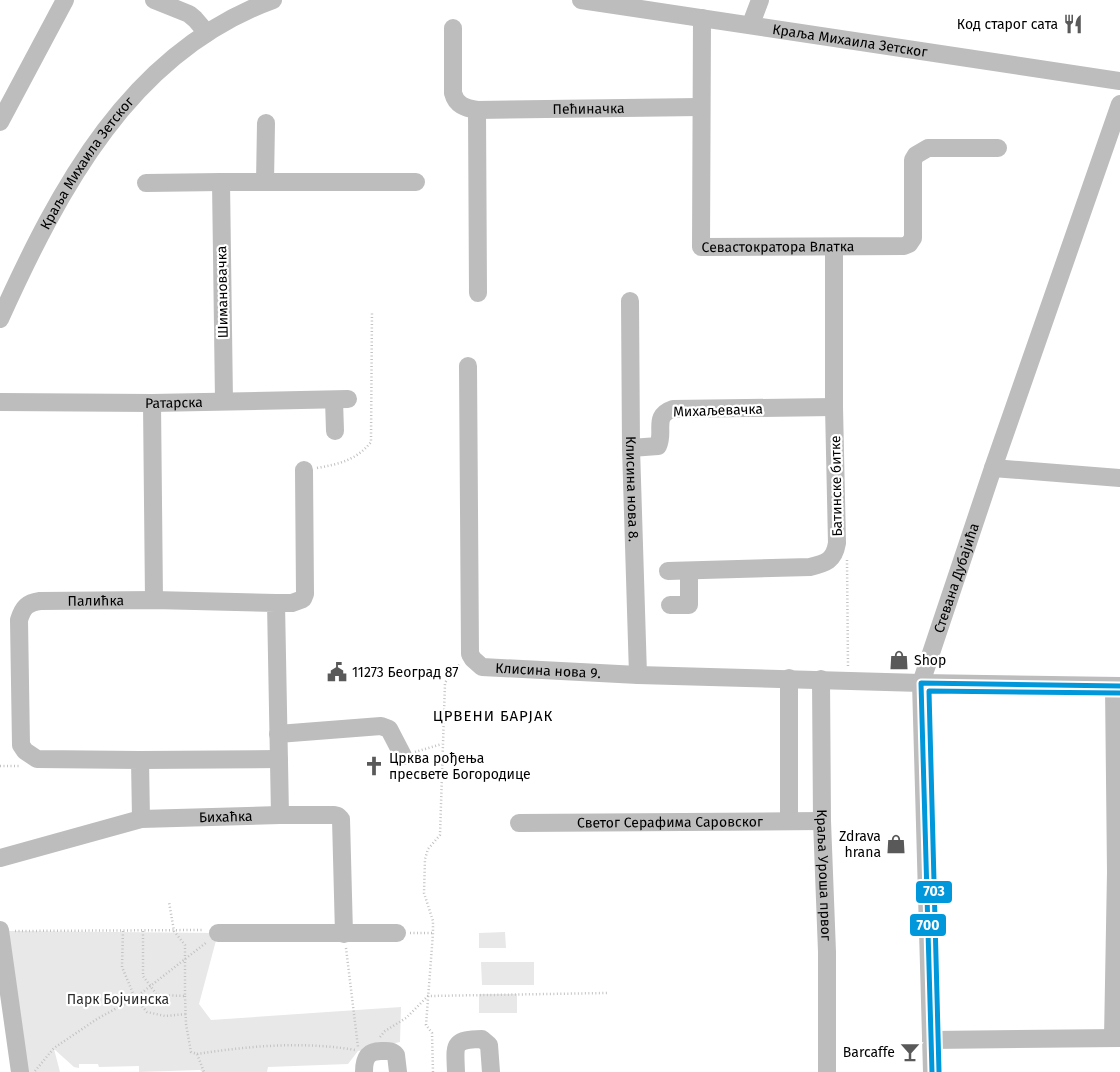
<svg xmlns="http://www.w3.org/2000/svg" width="1120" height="1072" font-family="'Fira Sans',sans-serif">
  <rect width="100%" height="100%" fill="#fff"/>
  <!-- green -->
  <path fill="#e8e8e8" d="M9 931 218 933 199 1004 211 1020 401 1007 400 1042 358 1051 348 1064 268 1067 267 1072H202L200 1070 139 1072V1066L99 1067 98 1064H79V1068L74 1067 54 1049 60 1072H22Z
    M505 932 506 948H479V933Z
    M481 962H534V985H482Z
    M479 994H517V1013H479Z"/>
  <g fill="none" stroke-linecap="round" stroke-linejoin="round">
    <!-- path -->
    <path stroke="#c2c2c2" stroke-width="2.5" stroke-dasharray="1 2.5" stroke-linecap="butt" d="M317 468C339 464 357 460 371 442L372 311
      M847 560 848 667
      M415 752 442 744
      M0 766H21
      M15 931 204 930
      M123 931 122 967 135 998 147 1012 165 1016 186 1014
      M143 931V976L157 995 185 996V945L174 931 169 902
      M410 933H433
      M346 948 358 1047
      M185 996 186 1024 191 1052 197 1054 204 1072
      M380 1037 385 1031 406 1018 428 996 607 993
      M197 1054C249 1046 303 1041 355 1050
      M35 1071 54 1048 97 1019 135 998 207 942
      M433 1072 432 1033 426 1025 433 933V921L424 893 425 859 428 849 440 835 445 683 449 676 460 664"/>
    <!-- minor -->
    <g stroke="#bdbdbd" stroke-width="18">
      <path d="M154 0 189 14 195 19 207 33"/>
      <path id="s1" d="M581 0 1120 81"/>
      <path id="s2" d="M702 18 701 247 904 246 909 244 913 238V160L916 155 928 148H998"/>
      <path d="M751 24 760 0"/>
      <path id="s3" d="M453 28V93C456 105 465 108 477 110L700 107"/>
      <path d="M477 110 478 293"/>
      <path d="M0 122 65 0"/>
      <path d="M265 182 266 123"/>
      <path d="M146 183 221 182"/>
      <path id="s4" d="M630 301 631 448 638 675"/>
      <path id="s5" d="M0 319C59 189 130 52 273 0"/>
      <path id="s6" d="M468 366 470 654 473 659 482 667 638 675 921 683 1120 686"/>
      <path d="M334 400 335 431"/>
      <path d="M224 401 221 182H416"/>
      <path id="s7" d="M0 402 152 403 348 399"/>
      <path d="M152 403 154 600"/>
      <path d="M631 448 658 446C665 431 652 416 673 409L834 407"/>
      <path d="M993 468 1120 478"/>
      <path d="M668 571 810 567C826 563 834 561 837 543L834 407V247"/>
      <path d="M276 603H292L303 599 305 594 304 470"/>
      <path d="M670 605H689V571"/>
      <path id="s8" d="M821 679 822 821 827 952V1072"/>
      <path d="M278 734 381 726 389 729 403 756"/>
      <path d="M140 760 279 759"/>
      <path id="s9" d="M141 819 140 760 37 759 25 751 21 745 19 620C23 607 27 603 40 601L154 600 276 603 280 815"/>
      <path d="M789 821V678"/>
      <path id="s10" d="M519 823 822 821"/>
      <path id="s11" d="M0 858 141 819 280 815H334L338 816 341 819 344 934"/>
      <path d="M0 930 20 1072"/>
      <path d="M218 933H397"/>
      <path d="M1113 1038 1116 872 1114 686"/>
      <path d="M931 1040 1120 1038"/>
      <path d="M364 1072C364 1059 367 1051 381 1051 388 1051 392 1050 396 1055L398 1072"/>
      <path d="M456 1072C455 1044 452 1040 482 1039L489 1045 491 1072"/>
      <path id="s12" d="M932 1072 921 683 993 468 1120 104"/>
    </g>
    <defs>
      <path id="bus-1" d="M932 1072 921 683 1120 686"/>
      <path id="bus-2" d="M939 1072 929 691 1120 693"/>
    </defs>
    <!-- bus-1 casing -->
    <use href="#bus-1" stroke="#fff" stroke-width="9"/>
    <!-- bus-2 casing -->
    <use href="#bus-2" stroke="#fff" stroke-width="9"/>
    <!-- bus-1 -->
    <use href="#bus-1" stroke="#0098da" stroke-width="5"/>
    <!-- bus-2 -->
    <use href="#bus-2" stroke="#0098da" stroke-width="5"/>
  </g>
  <!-- icons -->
  <defs>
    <symbol id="restaurant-bare" viewBox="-9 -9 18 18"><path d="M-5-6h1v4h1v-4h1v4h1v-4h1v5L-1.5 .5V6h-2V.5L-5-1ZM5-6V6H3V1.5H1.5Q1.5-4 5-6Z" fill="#595959" stroke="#fff" stroke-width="2.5" paint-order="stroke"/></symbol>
    <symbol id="shop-bare" viewBox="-9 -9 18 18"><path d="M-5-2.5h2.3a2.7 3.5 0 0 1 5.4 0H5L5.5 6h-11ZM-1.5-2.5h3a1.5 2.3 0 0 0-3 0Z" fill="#595959" stroke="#fff" stroke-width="2.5" paint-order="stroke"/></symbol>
    <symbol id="civic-bare" viewBox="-9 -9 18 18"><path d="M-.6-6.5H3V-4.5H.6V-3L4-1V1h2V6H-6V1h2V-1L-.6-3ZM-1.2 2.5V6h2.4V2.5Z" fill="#595959" stroke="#fff" stroke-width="2.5" paint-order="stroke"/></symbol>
    <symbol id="church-bare" viewBox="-9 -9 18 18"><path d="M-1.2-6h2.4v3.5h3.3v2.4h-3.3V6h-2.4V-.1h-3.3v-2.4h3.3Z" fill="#595959" stroke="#fff" stroke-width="2.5" paint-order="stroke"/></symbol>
    <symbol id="bar-bare" viewBox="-9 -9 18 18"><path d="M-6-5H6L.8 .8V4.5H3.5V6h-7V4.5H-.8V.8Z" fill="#595959" stroke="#fff" stroke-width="2.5" paint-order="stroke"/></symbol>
  </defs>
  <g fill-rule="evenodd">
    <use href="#restaurant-bare" x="1059" y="10" width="28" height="28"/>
    <use href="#shop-bare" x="885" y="646" width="28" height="28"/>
    <use href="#civic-bare" x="323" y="658" width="28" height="28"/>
    <use href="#church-bare" x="360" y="752" width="28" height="28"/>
    <use href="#shop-bare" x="882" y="830" width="28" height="28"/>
    <use href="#bar-bare" x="896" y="1038" width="28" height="28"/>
  </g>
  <g text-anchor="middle" stroke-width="4.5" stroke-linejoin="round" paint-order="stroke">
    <!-- poi labels -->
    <g font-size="14" fill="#000" stroke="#fff" text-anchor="end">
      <text x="1058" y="29">Код старог сата</text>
      <text x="914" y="665" text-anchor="start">Shop</text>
      <text x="352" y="677" text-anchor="start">11273 Београд 87</text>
      <text x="389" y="763" text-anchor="start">Црква рођења<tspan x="389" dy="16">пресвете Богородице</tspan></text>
      <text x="881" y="841">Zdrava<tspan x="881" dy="16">hrana</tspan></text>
      <text x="895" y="1057">Barcaffe</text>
    </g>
    <!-- street labels -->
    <g font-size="14" fill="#000" stroke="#fff">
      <text dy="5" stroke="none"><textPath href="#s1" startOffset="272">Краља Михаила Зетског</textPath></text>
      <text dy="5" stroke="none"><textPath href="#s3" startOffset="208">Пећиначка</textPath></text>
      <text dy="5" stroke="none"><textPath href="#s5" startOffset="179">Краља Михаила Зетског</textPath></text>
      <text dy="5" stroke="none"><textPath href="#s2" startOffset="306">Севастократора Влатка</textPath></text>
      <text transform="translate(222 292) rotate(-91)" y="5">Шимановачка</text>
      <text dy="5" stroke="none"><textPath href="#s7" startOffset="174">Ратарска</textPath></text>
      <text transform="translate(718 410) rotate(-2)" y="5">Михаљевачка</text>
      <text transform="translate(836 486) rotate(-91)" y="5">Батинске битке</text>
      <text dy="5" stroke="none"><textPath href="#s4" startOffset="188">Клисина нова 8.</textPath></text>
      <text dy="5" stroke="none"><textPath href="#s12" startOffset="500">Стевана Дубајића</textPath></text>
      <text dy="5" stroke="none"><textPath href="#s9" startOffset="395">Палићка</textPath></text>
      <text dy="5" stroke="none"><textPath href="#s6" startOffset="372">Клисина нова 9.</textPath></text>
      <text dy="5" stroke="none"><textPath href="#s11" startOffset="231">Бихаћка</textPath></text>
      <text dy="5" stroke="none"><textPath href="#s10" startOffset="151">Светог Серафима Саровског</textPath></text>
      <text dy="5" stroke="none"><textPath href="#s8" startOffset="196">Краља Уроша првог</textPath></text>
    </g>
    <!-- park labels -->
    <g font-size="14" fill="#2c2c2c" stroke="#fff">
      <text x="118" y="1004">Парк Бојчинска</text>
    </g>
    <!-- neighbourhood labels -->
    <g font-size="15" letter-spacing="1" fill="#000" stroke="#fff">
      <text x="493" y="721">ЦРВЕНИ БАРЈАК</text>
    </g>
  </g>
  <g stroke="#fff" stroke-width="2">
    <rect x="915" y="880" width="38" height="24" rx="5" fill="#0098da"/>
    <rect x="909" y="913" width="38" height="24" rx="5" fill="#0098da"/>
  </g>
  <g font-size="14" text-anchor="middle" font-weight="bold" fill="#fff">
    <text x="934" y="896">703</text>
    <text x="928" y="930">700</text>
  </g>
</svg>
